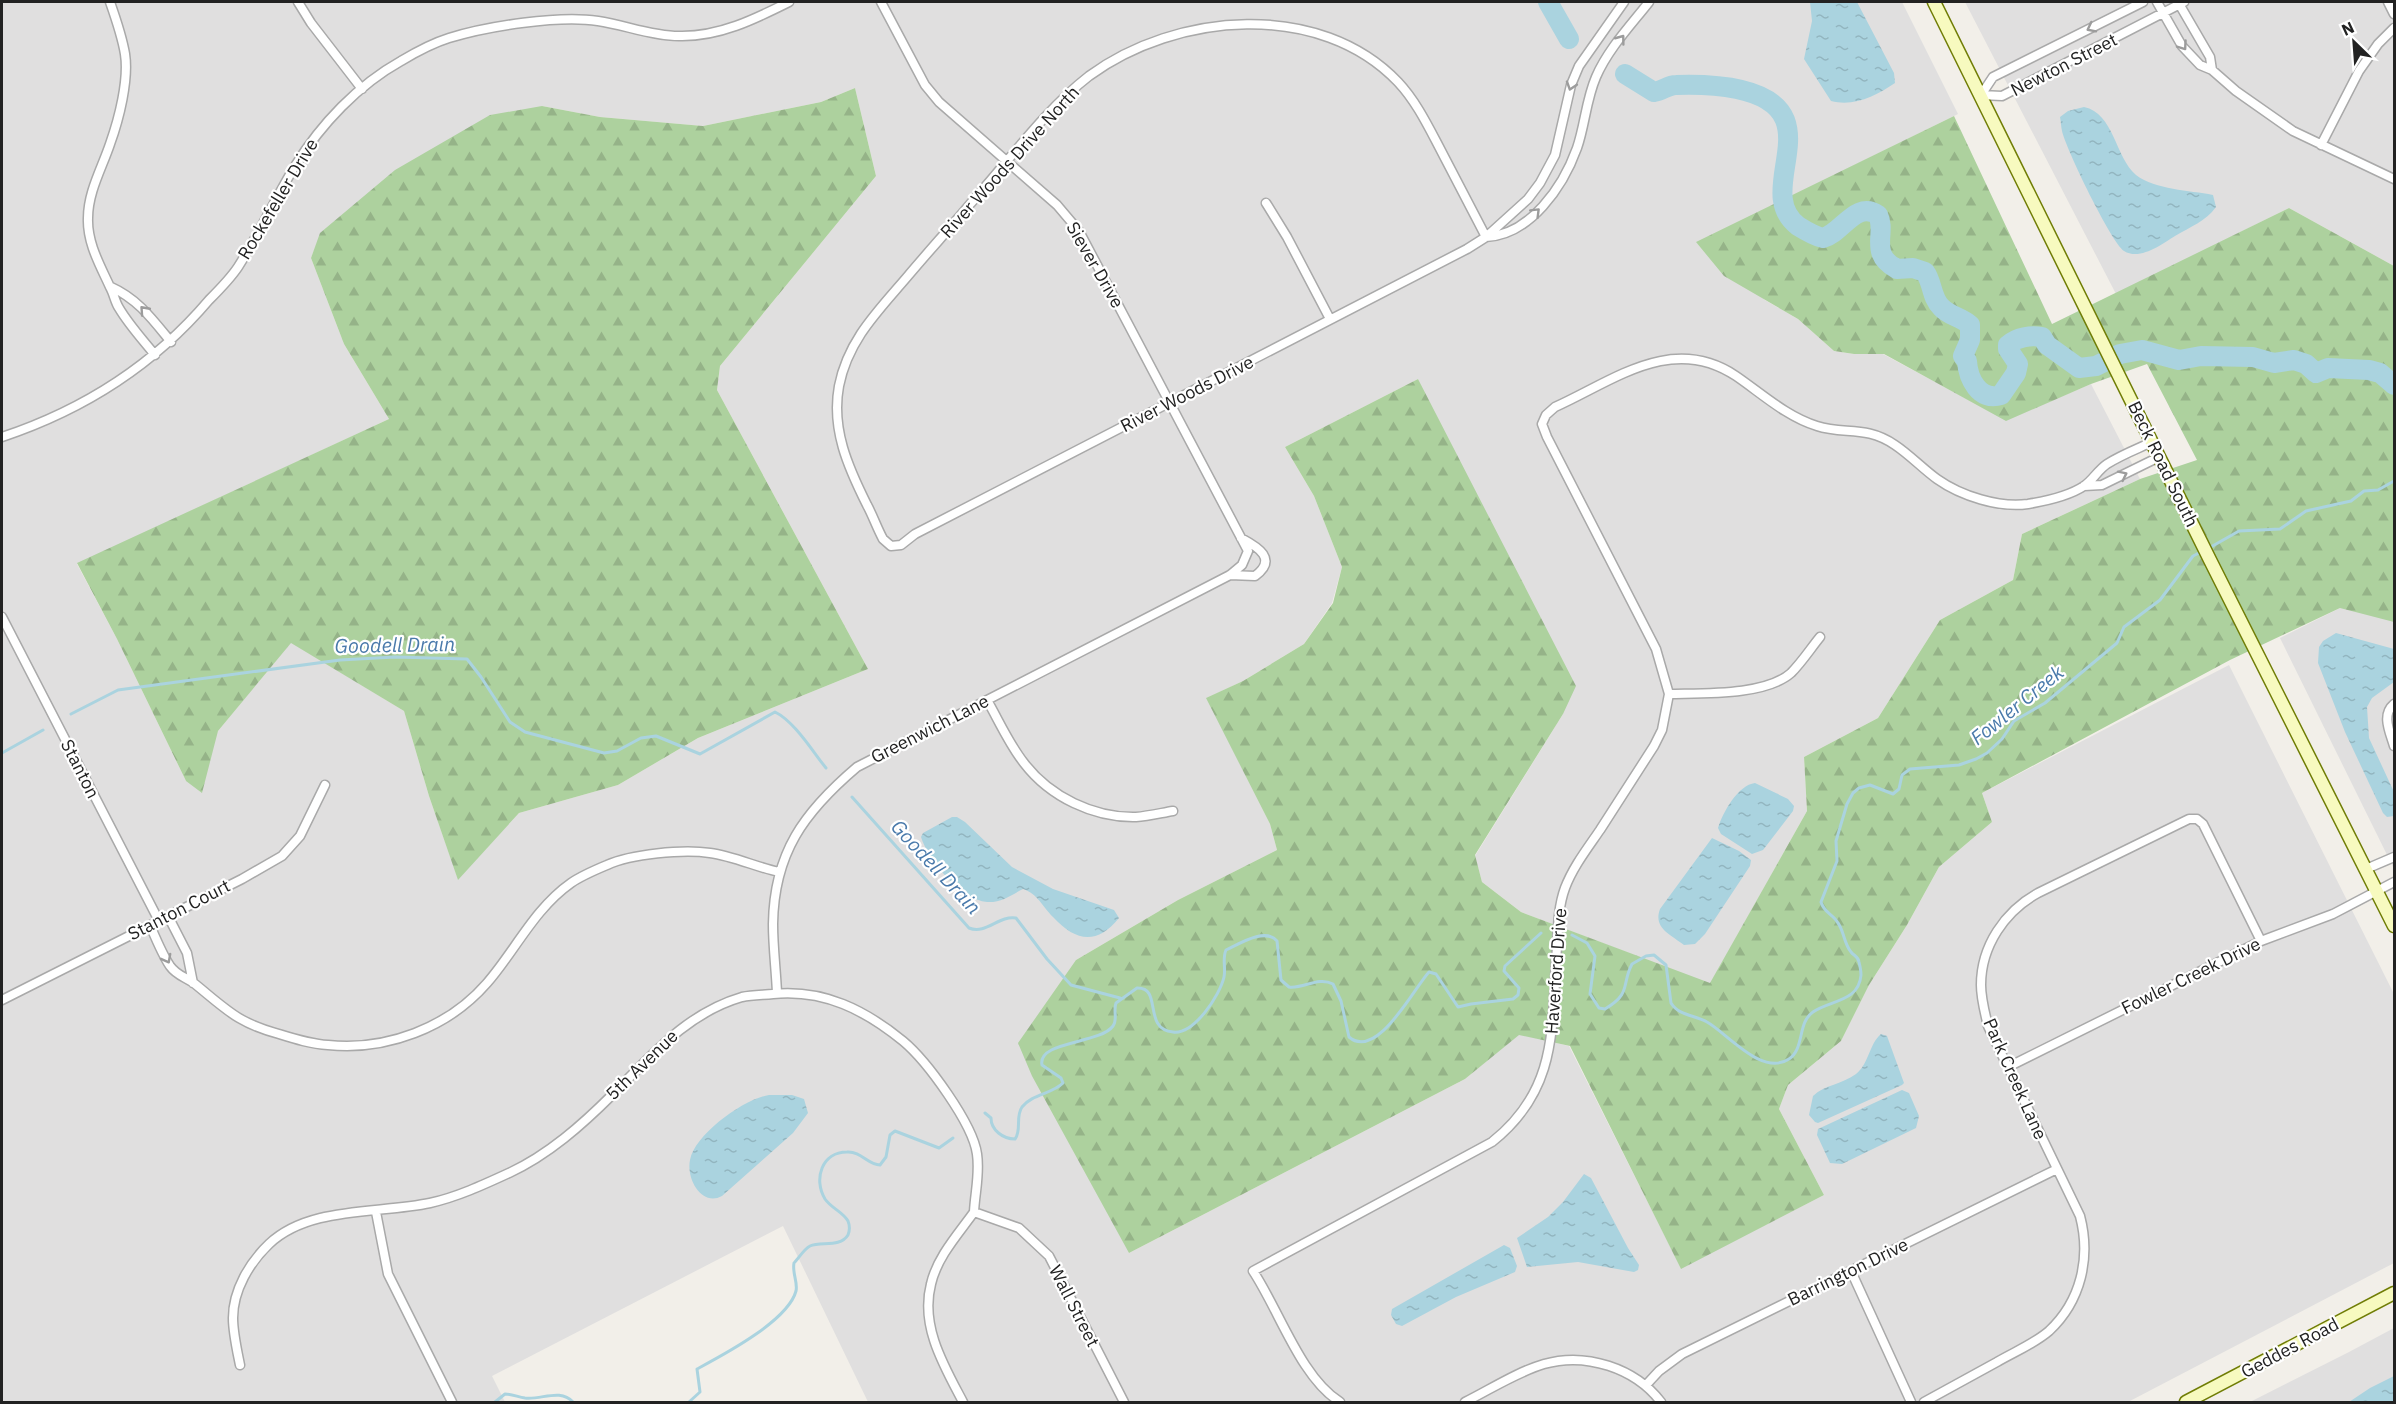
<svg xmlns="http://www.w3.org/2000/svg" width="2396" height="1404" font-family="'IBM Plex Sans',sans-serif">
  <defs>
    <pattern id="forest-firs" width="22" height="20" patternUnits="userSpaceOnUse" patternTransform="scale(1.5)"><rect width="22" height="20" fill="#add19e"/><path d="M5 1l3.5 6h-7zM16 11l3.5 6h-7z" fill="#95b388"/></pattern>
    <pattern id="water-ripples" width="26" height="14" patternUnits="userSpaceOnUse" patternTransform="scale(1.5)"><rect width="26" height="14" fill="#aad3df"/><path d="M2 4q2-2 4 0t4 0M15 11q2-2 4 0t4 0" fill="none" stroke="#92b5bf"/></pattern>
  </defs>
  <rect width="100%" height="100%" fill="#f2efe9"/>
  <!-- residential -->
  <path fill="#e0dfdf" fill-rule="evenodd" d="M2 2H1902L1958 114 1697 243 1765 300 1798 319 1834 351 1854 354H1883L2006 420 2091 384 2140 479 2022 534 2013 580 1940 620 1878 718 1804 757 1807 811 1710 984 1521 912 1482 882 1475 856 1563 714 1418 379 1285 447 1314 496 1342 567 1332 603 1304 644 1243 681 1207 698 1270 824 1277 850 1178 900 1076 960 1129 1253 1465 1079 1519 1034 1569 1046 1681 1268 1824 1195 1779 1109 1788 1085 1841 1041 1869 985 1907 925 1939 867 1992 822 1982 793 2229 665 2394 994V1263L2128 1402H868L783 1226 492 1376 505 1402H2ZM855 88 876 176 720 366 717 390 868 669 698 738 618 785 519 813 458 879 429 796 404 711 291 642 218 731 186 781 117 639 77 564 389 419 344 344 311 258 321 233 542 106 600 117 703 126 821 102Z
    M1965 2H2394V266L2289 208 2116 294Z
    M2394 581V869L2280 638Z
    M2394 1328V1402H2250L2349 1352Z"/>
  <!-- forest -->
  <path fill="url(#forest-firs)" d="M855 88 876 176 720 366 717 390 868 669 698 738 618 785 519 813 458 880 429 796 404 711 291 643 218 731 202 793 186 781 117 639 77 563 389 419 344 344 311 258 320 233 395 170 490 115 542 106 600 117 703 126 821 102Z
    M1954 116 2052 324 2289 208 2394 266V622L2340 608 2230 660 1982 793 1992 822 1939 867 1907 925 1869 985 1841 1041 1788 1085 1779 1109 1824 1195 1681 1269 1570 1046 1519 1035 1465 1079 1129 1253 1032 1076 1018 1043 1076 960 1178 900 1277 850 1270 824 1206 698 1243 681 1304 644 1333 603 1342 567 1314 496 1285 447 1418 379 1576 686 1563 714 1475 855 1482 882 1521 912 1710 983 1807 811 1804 757 1878 718 1940 620 2013 580 2022 534 2140 479 2197 460 2147 364 2091 384 2006 421 1884 354H1854L1834 351 1798 319 1724 276 1696 242Z"/>
  <!-- water -->
  <path fill="url(#water-ripples)" d="M1810 2H1857L1894 73 1895 83C1876 96 1854 107 1831 101L1804 59 1812 21Z
    M2084 107C2114 113 2115 157 2136 175 2156 190 2189 190 2213 195L2216 207C2206 221 2190 227 2175 236 2162 244 2140 261 2124 251 2111 242 2066 149 2062 131 2061 127 2061 122 2060 117L2068 111Z
    M2336 633 2394 649V682L2372 698 2367 707 2369 738 2394 792V816L2387 817 2383 813 2345 732 2318 663 2319 647 2323 641Z
    M1755 783 1788 799 1794 806 1793 811 1763 850 1752 854 1721 834 1718 828C1723 812 1738 785 1755 783Z
    M952 817H957L965 822 1012 867 1053 889 1114 910 1119 918C1097 945 1076 942 1053 917 1042 906 1038 894 1023 889 1011 895 1001 903 987 902 961 900 928 860 921 837L923 833Z
    M1712 838 1739 851 1751 860 1750 866 1705 934 1695 944 1684 945C1670 934 1653 928 1660 909Z
    M1881 1034 1887 1036 1904 1083 1902 1085 1818 1123 1815 1122 1809 1115 1813 1096C1824 1085 1843 1084 1856 1074 1869 1064 1869 1044 1881 1034Z
    M1902 1090 1909 1093 1919 1116 1916 1128 1842 1164 1830 1163 1817 1135 1818 1129Z
    M769 1095H792L804 1099 808 1113 793 1133 722 1196C702 1207 686 1179 690 1160 695 1134 744 1099 769 1095Z
    M1584 1174 1591 1178 1628 1248 1639 1265 1638 1270 1634 1272 1578 1262 1527 1267 1517 1238 1548 1217 1563 1202Z
    M1504 1245 1510 1248 1517 1266 1515 1272 1456 1297 1402 1326 1396 1324 1391 1315 1392 1309Z
    M2394 1376V1402H2349L2370 1388Z"/>
  <g fill="none" stroke-linecap="round" stroke-linejoin="round">
    <!-- stream -->
    <path stroke="#aad3df" stroke-width="3" d="M2209 548 2239 531 2280 529 2306 511 2351 501 2364 491 2378 490 2394 481
      M71 714 118 690 340 660 395 657 467 659 481 677 510 722 525 732 604 753 617 751 641 738 656 736 700 754 775 712C794 721 813 752 826 768
      M2 753 43 730
      M852 797 969 928C986 935 999 915 1016 918L1047 959 1071 985 1120 998
      M1572 935 1587 943 1595 956 1590 994 1599 1008 1605 1009C1632 993 1621 985 1632 964L1646 956 1654 955 1666 965 1671 1003C1679 1016 1695 1015 1707 1022 1727 1033 1762 1077 1789 1059 1805 1048 1797 1023 1813 1012 1830 1000 1859 1002 1861 975 1861 971 1860 966 1859 962 1858 956 1854 956 1851 952 1844 944 1844 931 1838 923 1833 914 1824 913 1821 902L1837 861 1836 841 1847 804 1853 793 1859 788 1870 785 1893 794 1899 789 1902 775 1910 769 1959 765 1976 759 1987 753 2002 739 2014 721 2045 703 2117 643 2124 627 2160 600 2193 556 2203 551
      M985 1113 991 1118C991 1130 1003 1139 1015 1139 1022 1130 1015 1117 1022 1107 1032 1094 1052 1094 1063 1083L1061 1078 1042 1065C1037 1041 1100 1044 1113 1026 1118 1019 1113 1011 1116 1003L1137 988C1163 987 1142 1029 1173 1032 1194 1035 1220 995 1224 977 1226 968 1222 959 1226 950 1239 944 1265 927 1277 941L1281 980 1289 987C1304 989 1318 976 1333 984L1341 1001 1349 1037C1377 1061 1414 988 1429 972L1436 974 1458 1007 1471 1004 1513 999 1518 995 1519 988 1504 971 1505 966 1541 933
      M495 1402 505 1394C512 1394 518 1397 525 1398 542 1400 560 1388 573 1402
      M689 1402 700 1392 697 1369C723 1355 788 1321 796 1291 798 1282 792 1273 794 1263 798 1259 804 1249 810 1246 821 1241 840 1248 848 1235 850 1230 850 1226 848 1221 843 1212 831 1208 825 1199 813 1179 822 1152 847 1152 861 1151 868 1165 880 1165L886 1157 890 1135 895 1131 939 1148 953 1138"/>
    <!-- river -->
    <path stroke="#aad3df" stroke-width="20" d="M1548 2 1569 39
      M1625 74 1654 92C1662 91 1668 85 1676 85 1707 84 1771 85 1785 120 1798 154 1764 200 1798 226 1806 231 1814 236 1823 238 1842 233 1856 200 1878 215 1887 233 1868 254 1897 269L1913 268 1925 272C1933 283 1931 297 1941 307 1949 316 1961 317 1970 325V340L1963 356 1967 361C1968 378 1979 402 2001 395L2016 373 2018 364 2008 349V345C2017 337 2031 335 2042 337L2047 345 2079 368 2096 366 2120 354 2142 350 2179 360 2201 356 2253 357 2274 363 2294 360 2306 364 2316 373 2328 368 2369 370 2380 373 2394 385"/>
    <defs>
      <path id="street" d="M110 2C116 19 122 36 125 54 129 80 119 119 110 144 102 168 88 192 88 218 87 243 100 265 110 287 114 294 115 302 119 308 129 325 143 340 155 355
        M298 2 311 23 362 89
        M2157 2 2182 46 2200 65 2212 70 2236 91 2293 131 2394 179
        M2178 2 2210 57 2212 70
        M2388 2 2394 14
        M1981 95 2002 96 2184 2
        M1981 95 1993 77 2143 2
        M2321 145 2359 71 2378 44 2394 28
        M1266 203 1287 237 1330 319
        M1486 237C1469 205 1453 173 1436 141 1425 120 1414 99 1398 82 1320 0 1176 12 1089 76 1044 111 1009 161 971 203 950 228 928 252 907 277 878 311 848 340 839 386 831 429 848 467 867 505 873 516 877 528 883 539L891 546 901 545 915 534 1467 249 1486 237 1528 199 1540 183 1555 155 1571 85 1579 66 1624 2
        M1486 237C1530 235 1563 187 1577 148 1585 125 1586 100 1596 77 1608 49 1631 25 1649 2
        M111 287C138 299 153 320 171 342
        M2 437C83 410 153 366 209 300 219 290 230 279 238 267 259 234 275 199 295 166 321 124 358 85 401 61 416 52 433 43 449 38 488 26 559 15 598 21 625 25 652 36 679 36 719 37 755 19 789 2
        M2084 486 2102 485 2159 457
        M1230 575 1255 576C1278 559 1258 547 1241 538
        M2 617 159 921
        M1669 694C1702 693 1765 696 1791 673 1802 662 1811 648 1820 637
        M987 700C999 721 1009 744 1024 763 1050 797 1094 818 1136 817 1148 816 1161 813 1173 811
        M2394 704C2381 715 2390 732 2394 746
        M2366 869 2394 857
        M168 916 187 953 193 983
        M150 925C156 939 162 954 170 966 177 976 186 977 195 984 227 1010 238 1023 279 1034 295 1039 311 1044 328 1045 386 1051 448 1028 487 983 515 951 534 909 571 883 581 876 595 870 607 865 631 854 683 849 710 853 733 856 756 867 779 872
        M777 993C776 970 773 947 773 924 774 853 804 812 857 767L1230 575 1242 565 1248 551 1079 231 1057 205 939 102 925 85 881 2
        M2 1000 242 879 282 856 300 836 325 785
        M2008 1067 2261 941 2333 914 2394 882
        M376 1212 388 1274 452 1402
        M974 1212 1019 1228 1049 1256 1124 1402
        M1851 1271 1911 1402
        M240 1365C237 1350 233 1333 233 1318 233 1290 250 1262 269 1244 309 1206 378 1214 430 1203 457 1197 483 1185 509 1173 548 1155 582 1125 613 1094 652 1055 687 1013 742 997 752 995 763 995 773 994 824 989 865 1010 903 1041 927 1061 973 1124 977 1154 980 1174 975 1192 974 1212
        M1646 1385 1659 1371 1682 1354 2057 1169
        M963 1402C944 1366 920 1326 931 1284 937 1257 959 1233 974 1212
        M1340 1402C1301 1378 1279 1310 1253 1271L1492 1142C1560 1088 1551 1025 1557 947 1558 928 1558 907 1565 888 1573 867 1587 849 1600 830 1618 802 1636 774 1654 746L1662 730 1669 694 1656 649 1547 437 1542 424 1546 415 1555 407C1613 381 1672 333 1736 376 1761 393 1787 417 1817 426 1844 435 1866 425 1895 445 1910 455 1923 469 1937 479 1961 496 1999 508 2028 504 2046 501 2069 496 2084 486 2093 480 2098 470 2107 464 2121 455 2137 449 2152 442
        M1465 1402C1491 1389 1517 1372 1544 1364 1586 1352 1635 1368 1661 1402
        M1924 1402C1948 1389 1973 1375 1997 1362 2014 1352 2034 1344 2049 1331 2081 1301 2091 1258 2080 1216L1988 1026C1985 1013 1981 999 1981 985 1981 946 2005 911 2038 893L2189 819H2197L2203 824 2261 941"/>
      <path id="secondary" d="M1934 2 2210 560 2394 926
        M2186 1402 2394 1293"/>
    </defs>
    <!-- street casing -->
    <use href="#street" stroke="#a9a9a9" stroke-width="11"/>
    <!-- secondary casing -->
    <use href="#secondary" stroke="#707d05" stroke-width="15"/>
    <!-- street -->
    <use href="#street" stroke="#fff" stroke-width="8"/>
    <!-- secondary -->
    <use href="#secondary" stroke="#f7fabf" stroke-width="12"/>
  </g>
  <!-- one-way arrows -->
  <defs><path id="oneway-chevron" d="M-2-3.5L2.5 0L-2 3.5" fill="none" stroke-width="1.6" stroke-linecap="round" stroke-linejoin="round" transform="scale(1.5)"/></defs>
  <g stroke="#9c9c9c">
    <use href="#oneway-chevron" transform="translate(2091 28) rotate(153)"/>
    <use href="#oneway-chevron" transform="translate(1621 39) rotate(-53)"/>
    <use href="#oneway-chevron" transform="translate(2183 46) rotate(55)"/>
    <use href="#oneway-chevron" transform="translate(1571 86) rotate(108)"/>
    <use href="#oneway-chevron" transform="translate(1536 212) rotate(-45)"/>
    <use href="#oneway-chevron" transform="translate(144 310) rotate(-132)"/>
    <use href="#oneway-chevron" transform="translate(2123 475) rotate(-26)"/>
    <use href="#oneway-chevron" transform="translate(167 959) rotate(62)"/>
  </g>
  <g text-anchor="middle" stroke-width="4.5" stroke-linejoin="round" paint-order="stroke">
    <!-- street labels -->
    <g font-size="18" fill="#222" stroke="#fff">
      <text transform="translate(2064 65) rotate(-27)" y="6">Newton Street</text>
      <text transform="translate(1010 162) rotate(-48)" y="6">River Woods Drive North</text>
      <text transform="translate(278 199) rotate(-59)" y="6">Rockefeller Drive</text>
      <text transform="translate(1095 265) rotate(60)" y="6">Siever Drive</text>
      <text transform="translate(1187 394) rotate(-27)" y="6">River Woods Drive</text>
      <text transform="translate(2163 464) rotate(64)" y="6">Beck Road South</text>
      <text transform="translate(930 729) rotate(-27)" y="6">Greenwich Lane</text>
      <text transform="translate(80 769) rotate(63)" y="6">Stanton</text>
      <text transform="translate(179 910) rotate(-27)" y="6">Stanton Court</text>
      <text transform="translate(1556 971) rotate(-86)" y="6">Haverford Drive</text>
      <text transform="translate(2191 976) rotate(-26)" y="6">Fowler Creek Drive</text>
      <text transform="translate(642 1065) rotate(-44)" y="6">5th Avenue</text>
      <text transform="translate(2015 1079) rotate(66)" y="6">Park Creek Lane</text>
      <text transform="translate(1848 1272) rotate(-26)" y="6">Barrington Drive</text>
      <text transform="translate(1074 1306) rotate(63)" y="6">Wall Street</text>
      <text transform="translate(2290 1348) rotate(-28)" y="6">Geddes Road</text>
    </g>
    <!-- water labels -->
    <g font-size="20" font-style="italic" fill="#4a7aab" stroke="#fff">
      <text transform="translate(395 645) rotate(-1)" y="7">Goodell Drain</text>
      <text transform="translate(2017 705) rotate(-39)" y="7">Fowler Creek</text>
      <text transform="translate(936 867) rotate(47)" y="7">Goodell Drain</text>
    </g>
  </g>
  <!-- border -->
  <rect width="2396" height="1404" fill="none" stroke="#222222" stroke-width="6"/>
  <!-- north arrow -->
  <g transform="translate(2354 42) rotate(335)" stroke="#ffffff" stroke-width="4.5" paint-order="stroke">
  <path d="M0-4.5L10 22L0 15L-10 22Z" fill="#222222"/>
  <text y="-9" font-size="16" font-weight="bold" text-anchor="middle" fill="#222222">N</text>
  </g>
</svg>
